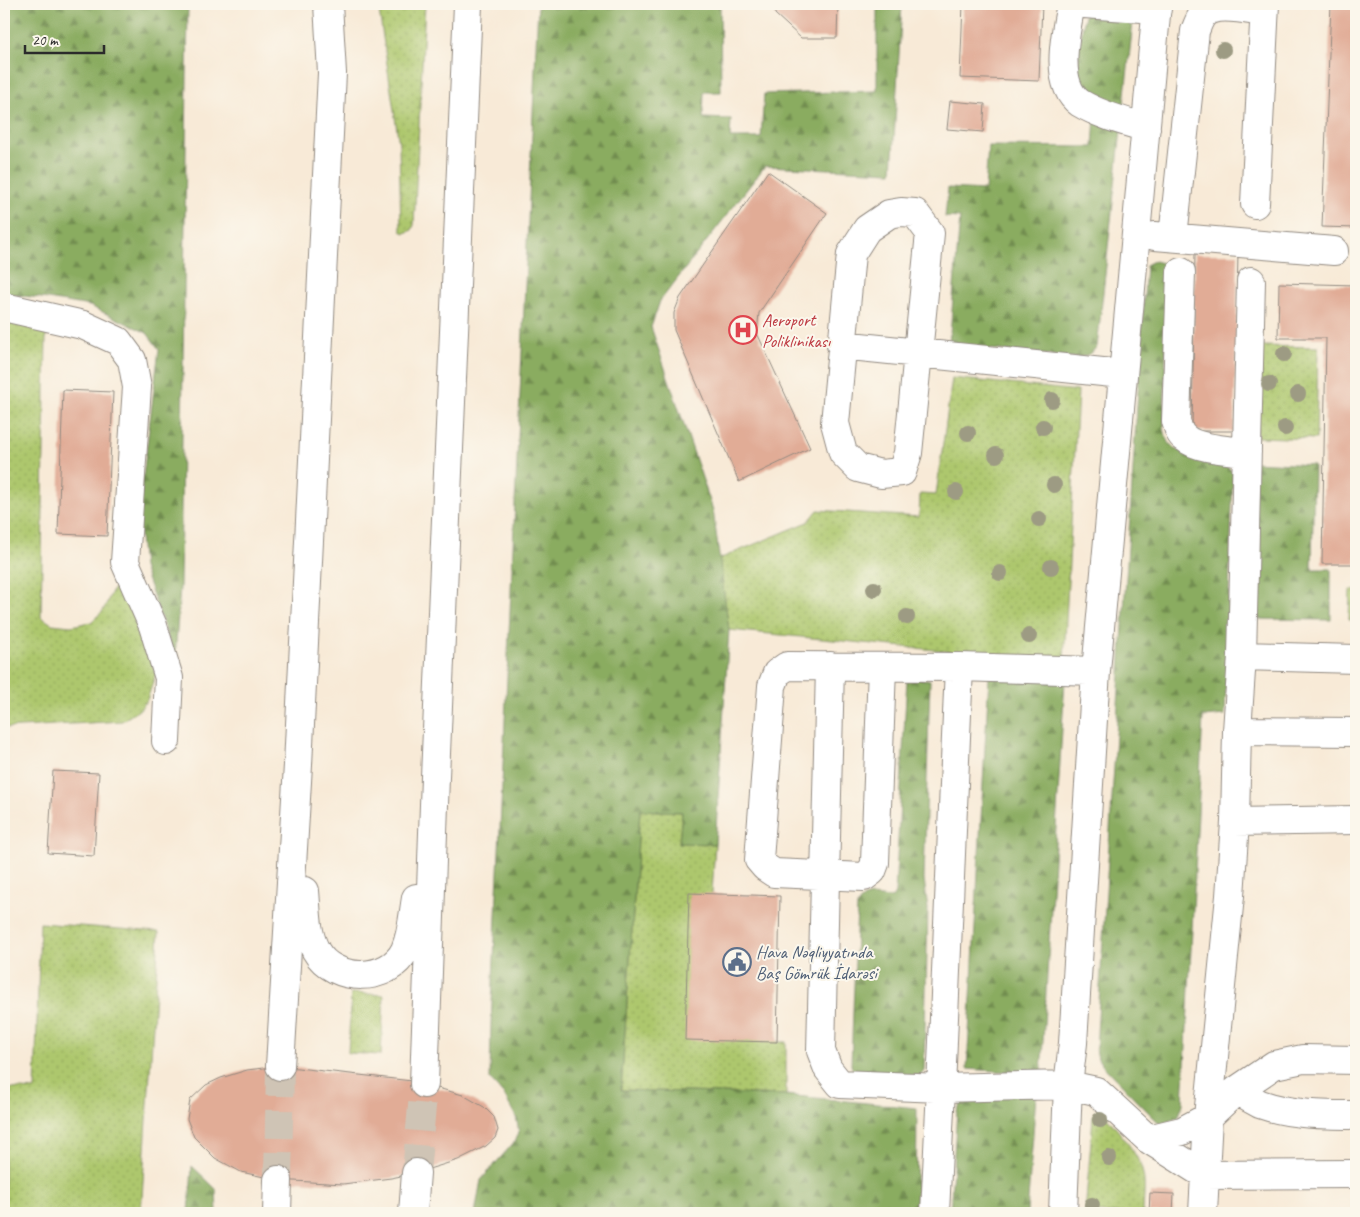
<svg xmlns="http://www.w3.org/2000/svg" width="1360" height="1217" font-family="Caveat,sans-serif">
  <defs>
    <pattern id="grass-dots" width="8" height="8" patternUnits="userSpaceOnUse" patternTransform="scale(1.25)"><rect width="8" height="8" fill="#adc76d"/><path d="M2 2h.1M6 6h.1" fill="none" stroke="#95ab5f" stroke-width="1.8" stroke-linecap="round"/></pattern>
    <pattern id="forest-firs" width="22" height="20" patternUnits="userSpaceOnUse" patternTransform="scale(1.25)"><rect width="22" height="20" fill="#8aac60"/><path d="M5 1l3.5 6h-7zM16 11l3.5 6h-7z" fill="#718c4f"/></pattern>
  </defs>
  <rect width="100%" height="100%" fill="#fbf7ec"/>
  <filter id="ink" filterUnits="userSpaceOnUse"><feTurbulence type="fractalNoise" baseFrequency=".02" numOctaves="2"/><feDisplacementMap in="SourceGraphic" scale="10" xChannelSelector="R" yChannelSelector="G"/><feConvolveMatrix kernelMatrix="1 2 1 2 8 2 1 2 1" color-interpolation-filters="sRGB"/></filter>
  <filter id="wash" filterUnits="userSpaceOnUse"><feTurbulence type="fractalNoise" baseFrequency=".0096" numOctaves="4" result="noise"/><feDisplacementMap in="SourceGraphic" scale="20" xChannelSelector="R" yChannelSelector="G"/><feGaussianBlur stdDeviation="1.12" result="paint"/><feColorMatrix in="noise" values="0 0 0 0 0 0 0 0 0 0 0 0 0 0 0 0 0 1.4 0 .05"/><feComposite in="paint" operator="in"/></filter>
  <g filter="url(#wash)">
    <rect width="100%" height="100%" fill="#f8ead7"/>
    <!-- grass -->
    <path fill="url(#grass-dots)" stroke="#6c794c" d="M378 4H425L414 225 412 230 405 233 401 231 399 144Z
      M4 315 42 325 46 336 41 617 52 624 71 626 91 622 103 611 113 589 121 587 125 591 156 673 147 700 139 710 122 721 4 728Z
      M1258 346 1318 347 1316 439 1257 437Z
      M952 378 1078 391 1064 659 997 656 729 630 719 559 808 522 818 510 919 517 920 494 936 495Z
      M1350 590H1356V620H1349Z
      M640 810 682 812 679 843 715 844 712 894 777 1042H786V1095L621 1090Z
      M40 923 159 932 141 1213H4V1088L35 1090Z
      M351 993 384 995 381 1055 348 1053Z
      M1098 1110 1102 1111C1115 1128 1139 1152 1143 1174 1146 1187 1143 1200 1143 1213H1085L1093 1117 1095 1112Z"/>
    <!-- forest -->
    <path fill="url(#forest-firs)" stroke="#5a6c46" d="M4 4H188L180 587 175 658 143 567 138 516 159 349 147 333 90 306 42 298 4 294Z
      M538 4H720L721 92H704L703 118 731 119 730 138H761L764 94 877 91V4H902L892 172 765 166 660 301 651 327 713 510 729 630 715 844 679 843 682 812 640 810 621 1090 786 1095 917 1108 916 1213H475L481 1180 516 1140 519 1132 516 1117 504 1095 490 1079 491 1024Z
      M1087 4H1135L1097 347 1089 354 1078 358 949 345 960 218 945 217 948 188 985 190 988 146 1093 147 1096 101C1088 94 1081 86 1079 75 1075 57 1084 23 1087 4Z
      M1154 261 1162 263 1168 272 1164 428C1166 438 1168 444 1177 450 1192 454 1228 459 1233 474L1225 715 1203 717 1183 1104 1178 1118 1160 1124 1103 1066 1098 1059 1096 1049 1146 265Z
      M1253 462 1314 465 1312 569H1331V620L1251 619Z
      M989 676 1065 680 1041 1074 967 1069Z
      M907 679 930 680 924 879 928 909 924 1071 920 1076 854 1072 851 1065 857 906C865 892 875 897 890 898L893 897 895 893Z
      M965 1094 1036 1095 1027 1213H950L957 1111Z
      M192 1166 216 1189 217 1213H189Z"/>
    <g id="blocks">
      <!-- building -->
      <path fill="#e1ac96" d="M775 4H838L837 38H801L775 14Z
        M963 4H1042L1039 81 960 78Z
        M1331 4H1356V228L1322 227Z
        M950 101 985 104 983 132 947 129Z
        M768 171 827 213 759 313 757 333 810 448 739 482 674 330V313L680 298Z
        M1195 254H1238L1234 431H1192Z
        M1279 283 1356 285V564H1322L1326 338H1278Z
        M63 390 113 392 107 536 58 534Z
        M53 771 99 773 94 856 48 853Z
        M689 893 780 896 777 1042 685 1040Z
        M280 1066 412 1081 463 1095 484 1107 494 1117 498 1130 495 1138 486 1146 458 1160 416 1173 391 1178 343 1184 278 1180 241 1172 215 1158 194 1137 187 1119 190 1100 206 1085 221 1078 247 1070Z
        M1150 1193 1174 1194 1173 1213H1149Z"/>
    </g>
  </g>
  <g filter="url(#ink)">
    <use href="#blocks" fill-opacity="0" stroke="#928a81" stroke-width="1"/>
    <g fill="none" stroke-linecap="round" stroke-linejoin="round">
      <!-- minor-tunnel -->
      <path stroke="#cfc4b5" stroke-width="28" stroke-dasharray="28 14" stroke-linecap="butt" d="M416 1173 424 1084
        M278 1180 280 1066"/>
      <defs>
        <path id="minor" d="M1071 4C1066 31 1053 84 1080 103 1100 115 1124 121 1146 128
          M1084 4 1157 9
          M1255 204 1265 4
          M901 212 915 213 930 233 908 453 902 472 881 474 858 468 843 453 835 423 851 254 867 229 889 214Z
          M1155 236 1334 251
          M1173 237 1195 31C1197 26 1199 20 1202 16 1213 1 1248 10 1264 12
          M1181 272 1176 421C1178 427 1179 434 1185 438 1197 449 1231 450 1247 452
          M4 307 83 325 118 341 132 360 137 387 125 562 153 626 169 678 166 741
          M841 345 1122 374
          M1242 656 1356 659
          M830 666 821 1051 828 1069 840 1084 941 1088 935 1213
          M882 667 875 863 872 871 864 877 774 873 765 867 759 860 772 686 777 673 787 666 959 667
          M1096 671 959 667 941 1088 1068 1085 1096 1091 1148 1139 1182 1131 1208 1117 1237 1090 1274 1065 1303 1059 1356 1060
          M1237 731 1356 732
          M1235 822 1356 820
          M305 891C307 912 306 932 316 951 334 983 389 983 405 950 412 934 413 915 416 898
          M280 1066 298 765 332 73 328 4
          M424 1084 435 777 468 4
          M1237 1090C1244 1095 1252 1100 1260 1104 1291 1115 1324 1115 1356 1115
          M1148 1139 1205 1175 1356 1174
          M277 1213 278 1180
          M413 1213 416 1173
          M1063 1213 1068 1085 1073 1043 1096 671 1157 4
          M1203 1213 1208 1117 1230 896 1235 822 1237 731 1242 656 1251 281"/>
      </defs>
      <!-- minor casing -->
      <use href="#minor" stroke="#928a81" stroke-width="30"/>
      <!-- minor -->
      <use href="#minor" stroke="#fff" stroke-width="28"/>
    </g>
    <!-- trees -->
    <g fill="#9d9b83">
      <circle cx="1223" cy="50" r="8"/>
      <circle cx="1284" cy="354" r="8"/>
      <circle cx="1269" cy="384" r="8"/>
      <circle cx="1298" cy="394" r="8"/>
      <circle cx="1052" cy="400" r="8"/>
      <circle cx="1043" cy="427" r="8"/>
      <circle cx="1285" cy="428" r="8"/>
      <circle cx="968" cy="433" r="8"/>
      <circle cx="996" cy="455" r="8"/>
      <circle cx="1054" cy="485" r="8"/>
      <circle cx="956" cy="492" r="8"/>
      <circle cx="1039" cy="519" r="8"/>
      <circle cx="1051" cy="567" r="8"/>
      <circle cx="1000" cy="573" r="8"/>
      <circle cx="874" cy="589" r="8"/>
      <circle cx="907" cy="617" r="8"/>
      <circle cx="1029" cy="636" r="8"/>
      <circle cx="1100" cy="1120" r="8"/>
      <circle cx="1109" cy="1158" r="8"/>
      <circle cx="1092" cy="1205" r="8"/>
    </g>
  </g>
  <!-- icons -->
  <defs>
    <symbol id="hospital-ring" viewBox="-11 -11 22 22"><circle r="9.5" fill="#fbf7ec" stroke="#e0444e" stroke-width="1.5"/><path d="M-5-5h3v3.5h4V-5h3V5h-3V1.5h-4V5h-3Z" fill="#e0444e"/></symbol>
    <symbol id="civic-ring" viewBox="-11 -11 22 22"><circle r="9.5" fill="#fbf7ec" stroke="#5c6f8a" stroke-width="1.5"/><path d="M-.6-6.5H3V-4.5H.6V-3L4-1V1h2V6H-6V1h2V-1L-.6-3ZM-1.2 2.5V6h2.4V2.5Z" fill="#5c6f8a"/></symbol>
  </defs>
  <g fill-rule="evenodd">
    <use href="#hospital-ring" x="727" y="314" width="32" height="32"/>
    <use href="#civic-ring" x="721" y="946" width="32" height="32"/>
  </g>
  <g text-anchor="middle" stroke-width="4" stroke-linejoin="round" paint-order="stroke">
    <!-- health labels -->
    <g font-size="18" fill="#be3a42" stroke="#fbf7ec" text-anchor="start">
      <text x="762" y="326">Aeroport<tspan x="762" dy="21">Poliklinikası</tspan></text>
    </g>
    <!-- service labels -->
    <g font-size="18" fill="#4e5e75" stroke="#fbf7ec" text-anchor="start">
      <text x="756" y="958">Hava Nəqliyyatında<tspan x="756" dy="21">Baş Gömrük İdarəsi</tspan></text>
    </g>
  </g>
  <!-- margin -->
  <rect width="1360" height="1217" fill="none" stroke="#fbf7ec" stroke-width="20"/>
  <!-- scale -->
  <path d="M25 45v8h79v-8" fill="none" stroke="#2b2b2b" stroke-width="2.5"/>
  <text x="32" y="45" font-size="15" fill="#2b2b2b" stroke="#fbf7ec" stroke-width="4" paint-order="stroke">20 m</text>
</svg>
